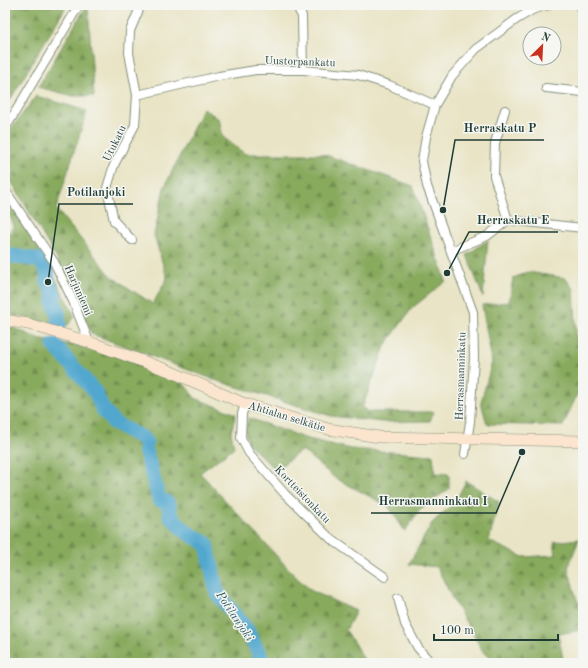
<svg xmlns="http://www.w3.org/2000/svg" width="588" height="668" font-family="'Old Standard TT',serif">
  <defs>
    <pattern id="forest-firs" width="22" height="20" patternUnits="userSpaceOnUse"><rect width="22" height="20" fill="#88aa5d"/><path d="M5 1l3.5 6h-7zM16 11l3.5 6h-7z" fill="#6f8c4e"/></pattern>
  </defs>
  <rect width="100%" height="100%" fill="#f6f6f2"/>
  <filter id="ink" filterUnits="userSpaceOnUse"><feTurbulence type="fractalNoise" baseFrequency=".025" numOctaves="2"/><feDisplacementMap in="SourceGraphic" scale="8" xChannelSelector="R" yChannelSelector="G"/><feConvolveMatrix kernelMatrix="1 2 1 2 8 2 1 2 1" color-interpolation-filters="sRGB"/></filter>
  <filter id="wash" filterUnits="userSpaceOnUse"><feTurbulence type="fractalNoise" baseFrequency=".012" numOctaves="4" result="noise"/><feDisplacementMap in="SourceGraphic" scale="16" xChannelSelector="R" yChannelSelector="G"/><feGaussianBlur stdDeviation="0.9" result="paint"/><feColorMatrix in="noise" values="0 0 0 0 0 0 0 0 0 0 0 0 0 0 0 0 0 1.4 0 .05"/><feComposite in="paint" operator="in"/></filter>
  <g filter="url(#wash)">
    <rect width="100%" height="100%" fill="#e9e4c5"/>
    <!-- forest -->
    <path fill="url(#forest-firs)" stroke="#547448" d="M5 5H67L10 100 5 93Z
      M87 5H88L94 96H73L38 87Z
      M36 96 87 111 56 209 112 277 153 304 167 278 154 235 164 188 203 108 219 119 223 137 245 154H323L413 186 446 281 412 308 385 346 362 408 369 412H434L430 421 382 422 331 416 218 381 92 334 77 304 57 259 5 171V137Z
      M5 197 27 227 61 289 75 317 65 328 59 325 5 314V238L14 226 5 207Z
      M488 240 483 297 467 255Z
      M528 272 565 278 574 289 577 346 583 349V381L563 426 487 424 481 402 492 362 482 305 509 302 513 278Z
      M5 326 11 327 42 340 95 348 181 380 195 398 236 414 231 432 234 447 200 473 298 579 312 591 356 611 346 630 366 663H5Z
      M249 418 304 438 351 449 433 455 435 473 449 474V489L420 509 405 531 388 506 335 478 302 450 275 470 248 443 245 429Z
      M466 481 499 502 489 541 523 557 556 555 554 542 579 539 568 568 577 600 583 608V630L558 634 564 663H501L484 653 453 600 437 567 409 564 432 523 455 502Z"/>
    <g fill="none" stroke-linecap="round" stroke-linejoin="round">
      <!-- river -->
      <path stroke="#51a7ce" stroke-width="15" d="M5 255 39 260 47 271 48 282 54 293V303L58 313 59 325
        M54 345 95 392 102 408 114 423 142 438 146 443 145 449 159 499C169 502 170 505 170 515L185 531 207 544 217 593 247 630 264 663"/>
    </g>
  </g>
  <g filter="url(#ink)">
    <g fill="none" stroke-linecap="round" stroke-linejoin="round">
      <defs>
        <path id="street" d="M296 5 302 16 303 70
          M580 5 583 18
          M546 88 583 92
          M137 95 219 76 256 70H303L358 75 389 85 435 105
          M505 110 495 143 494 176 508 220
          M5 129 79 5
          M5 188 7 193 54 262 73 301 89 342
          M508 220 583 228
          M132 240 114 221 107 188 114 165 135 125 137 95 129 53 130 31 141 5
          M451 251 487 236 508 220
          M245 404 242 414 241 438 249 453 284 493 331 539 385 577
          M465 454 470 422 474 358 473 312 427 186 422 161 426 137 435 105 452 76 476 49 517 19 534 9 550 5
          M398 598 405 624 418 648 431 663"/>
        <path id="secondary" d="M5 320 28 324 89 342 167 370 245 404 328 429 379 437 583 441"/>
      </defs>
      <!-- street casing -->
      <use href="#street" stroke="#84907c" stroke-width="10"/>
      <!-- secondary casing -->
      <use href="#secondary" stroke="#84907c" stroke-width="12"/>
      <!-- street -->
      <use href="#street" stroke="#fff" stroke-width="8"/>
      <!-- secondary -->
      <use href="#secondary" stroke="#fce5cf" stroke-width="11"/>
    </g>
  </g>
  <g text-anchor="middle" stroke-width="3" stroke-linejoin="round" paint-order="stroke">
    <!-- street labels -->
    <g font-size="11" fill="#1f3d34" stroke="#f6f6f2">
      <text transform="translate(300 61) rotate(2)" y="4">Uustorpankatu</text>
      <text transform="translate(114 143) rotate(-64)" y="4">Utukatu</text>
      <text transform="translate(79 290) rotate(66)" y="4">Harjuniemi</text>
      <text transform="translate(460 376) rotate(-88)" y="4">Herrasmanninkatu</text>
      <text transform="translate(287 416) rotate(17)" y="4">Ahtialan selkätie</text>
      <text transform="translate(303 494) rotate(46)" y="4">Kortteistonkatu</text>
    </g>
    <!-- water labels -->
    <g font-size="12" font-style="italic" fill="#2e5d62" stroke="#f6f6f2">
      <text transform="translate(235 616) rotate(56)" y="4">Potilanjoki</text>
    </g>
  </g>
  <!-- callouts -->
  <path fill="none" stroke="#1f3d34" stroke-width="1.5" d="M443 210L455 140H544M48 282L59 204H133M447 273L469 232H558M522 452L496 513H371"/>
  <g fill="#1f3d34" stroke="#f6f6f2" stroke-width="1.5">
    <circle cx="443" cy="210" r="4"/>
    <circle cx="48" cy="282" r="4"/>
    <circle cx="447" cy="273" r="4"/>
    <circle cx="522" cy="452" r="4"/>
  </g>
  <g font-size="12" text-anchor="middle" font-weight="bold" fill="#1f3d34" stroke="#f6f6f2" stroke-width="3" stroke-linejoin="round" paint-order="stroke">
    <text x="500" y="132">Herraskatu P</text>
    <text x="96" y="196">Potilanjoki</text>
    <text x="513" y="224">Herraskatu E</text>
    <text x="433" y="505">Herrasmanninkatu I</text>
  </g>
  <!-- margin -->
  <rect width="588" height="668" fill="none" stroke="#f6f6f2" stroke-width="20"/>
  <!-- north arrow -->
  <g transform="translate(542 46) rotate(24)"><circle r="19" fill="#f6f6f2" stroke="#a0aca6"/>
  <path d="M0-3L7 15L0 10L-7 15Z" fill="#c8321e"/>
  <text y="-6" font-size="11" font-weight="bold" text-anchor="middle" fill="#1f3d34">N</text>
  </g>
  <!-- scale -->
  <path d="M434 634v6h124v-6" fill="none" stroke="#1f3d34" stroke-width="2"/>
  <text x="440" y="634" font-size="12" fill="#1f3d34" stroke="#f6f6f2" stroke-width="3" paint-order="stroke">100 m</text>
</svg>
